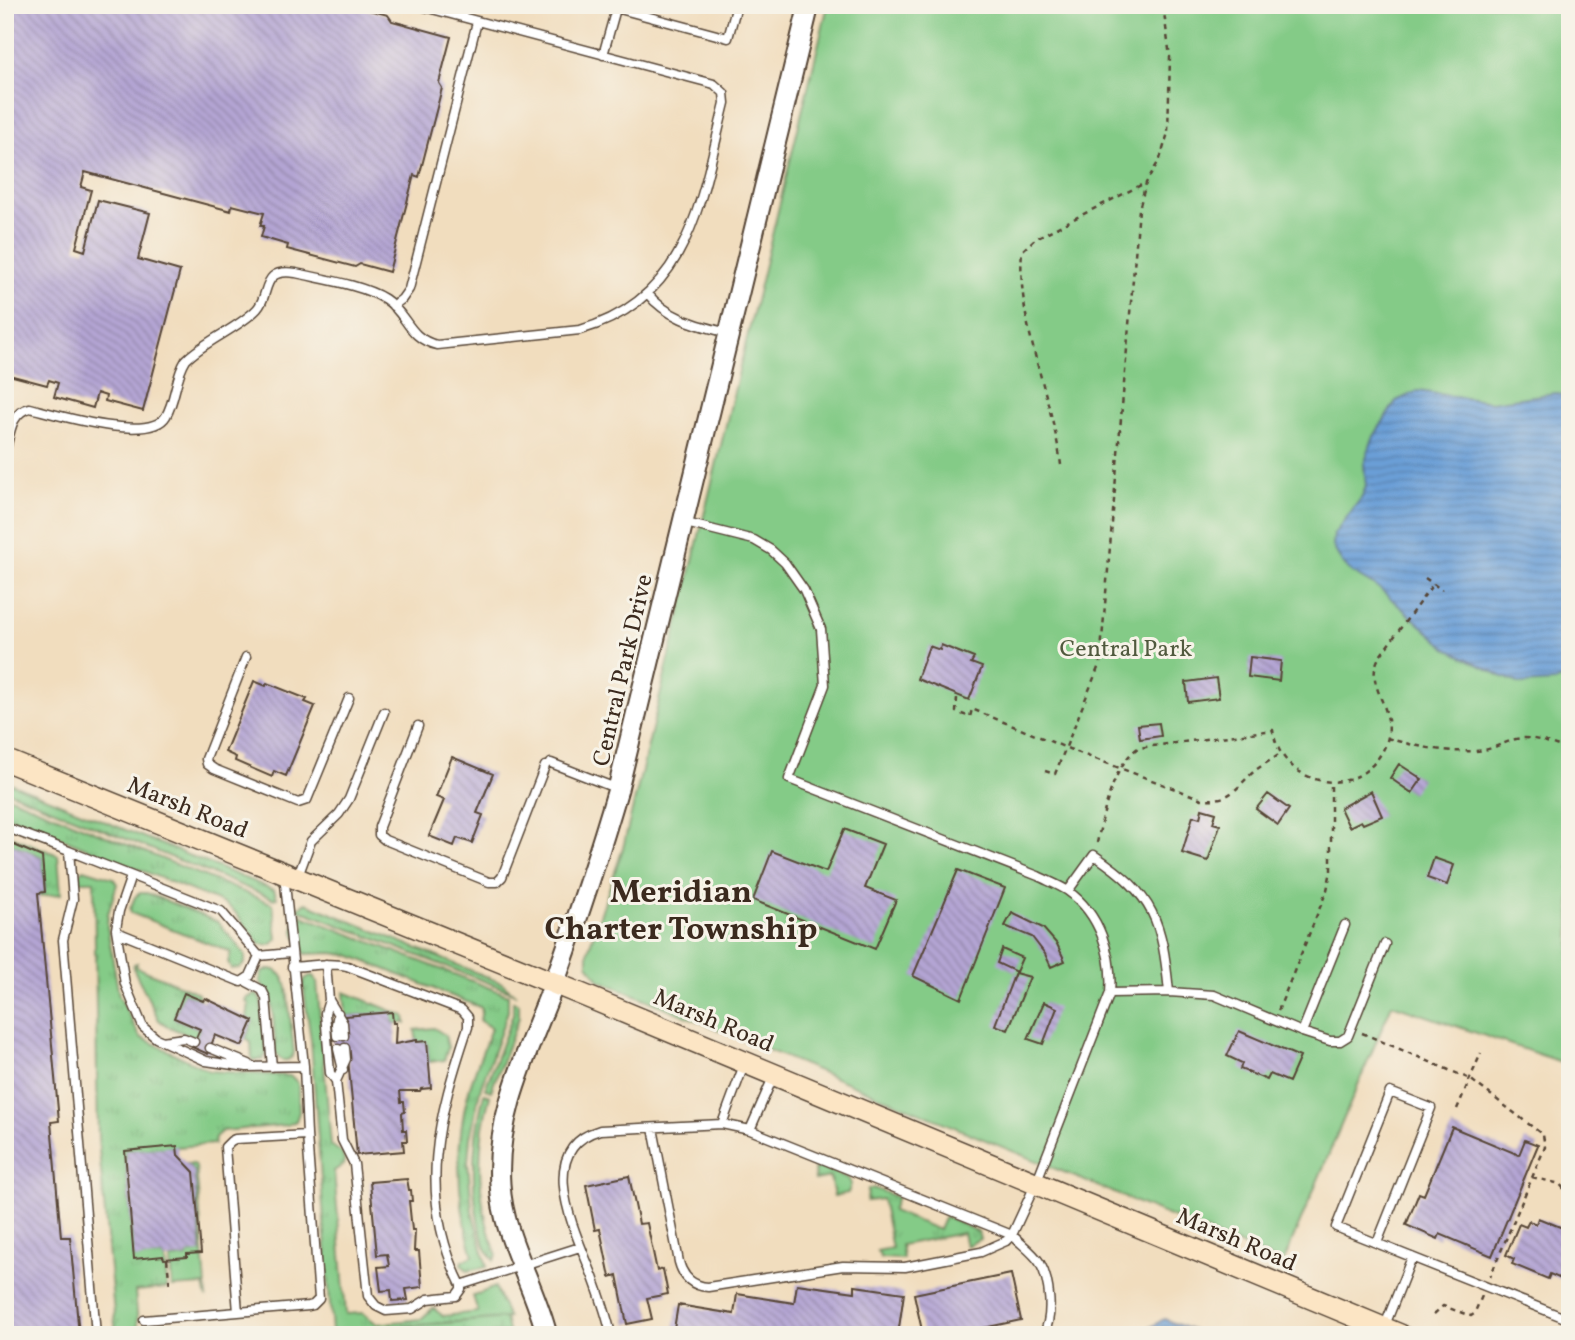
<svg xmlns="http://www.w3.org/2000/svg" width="1575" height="1340" font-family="Vollkorn,serif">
  <defs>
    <pattern id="grass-tufts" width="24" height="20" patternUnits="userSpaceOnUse" patternTransform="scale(1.75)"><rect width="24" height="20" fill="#84cb87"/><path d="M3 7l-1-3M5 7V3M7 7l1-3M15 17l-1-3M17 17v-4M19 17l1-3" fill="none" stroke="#73ae74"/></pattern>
    <pattern id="wetland-marsh" width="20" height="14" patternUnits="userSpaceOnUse" patternTransform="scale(1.75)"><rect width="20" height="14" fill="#84cb87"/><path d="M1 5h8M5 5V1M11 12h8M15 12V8" fill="none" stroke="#73ae74"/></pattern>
    <pattern id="water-rules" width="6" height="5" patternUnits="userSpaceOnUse" patternTransform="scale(1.75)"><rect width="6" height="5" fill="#6b9fd7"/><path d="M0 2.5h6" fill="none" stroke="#5982ae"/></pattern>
    <pattern id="building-back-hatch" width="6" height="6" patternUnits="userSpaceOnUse" patternTransform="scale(1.75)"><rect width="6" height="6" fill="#b4a5d4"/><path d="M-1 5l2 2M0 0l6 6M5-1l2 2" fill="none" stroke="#9487ab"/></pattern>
  </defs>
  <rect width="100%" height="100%" fill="#f7f3e8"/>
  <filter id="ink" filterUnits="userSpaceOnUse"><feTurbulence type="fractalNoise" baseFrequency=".0143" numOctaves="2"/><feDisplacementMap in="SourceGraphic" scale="14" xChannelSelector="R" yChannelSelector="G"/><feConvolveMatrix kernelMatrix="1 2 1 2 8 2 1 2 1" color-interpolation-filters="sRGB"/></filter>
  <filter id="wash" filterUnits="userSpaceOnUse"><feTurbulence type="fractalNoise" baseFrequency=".00686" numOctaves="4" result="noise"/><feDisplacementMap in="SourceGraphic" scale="28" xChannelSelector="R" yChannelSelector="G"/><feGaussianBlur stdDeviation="1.57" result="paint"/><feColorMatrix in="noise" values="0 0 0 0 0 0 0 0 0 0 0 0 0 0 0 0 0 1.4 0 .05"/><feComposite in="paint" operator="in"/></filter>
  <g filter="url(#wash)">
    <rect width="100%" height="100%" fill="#f1ddbe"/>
    <!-- grass -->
    <path fill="url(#grass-tufts)" stroke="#607a52" stroke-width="2" d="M5 781 274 890 277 898 274 899 5 790Z
      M5 795 273 904 277 939 271 945 260 944 234 911 225 904 5 815Z
      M5 834 58 855 61 894 39 896 38 893 45 892 42 857 5 841Z
      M84 869 113 878 117 884 108 914 107 926 119 996 140 1037 210 1071 291 1076 298 1083 299 1112 296 1121 287 1125 222 1131 215 1137 214 1144 125 1151 134 1258 163 1256 165 1259 167 1288 135 1291 139 1335H116L98 1138 94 881H80V872Z
      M140 893H147L218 922 245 954V963L240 968 231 969 228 962 231 952 131 913 130 909 135 897Z
      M306 903 502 983 516 995 507 990 297 909Z
      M295 913 508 995V1011L480 1090 470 1138 468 1162 472 1211 487 1267 468 1271 461 1264 462 1261 473 1256C457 1202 454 1145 469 1090 475 1069 484 1049 491 1028L480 1021 482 1008 352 956 332 953 305 954 294 932Z
      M137 963 136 967 198 993 200 999 184 993 174 1018 200 1029 196 1038 169 1027 159 1020 133 968 134 964Z
      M270 969C280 970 285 979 287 988L294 1053C290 1062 281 1063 276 1054L272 1002 260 981 262 972Z
      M310 976H313L317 982 331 1145 342 1153 344 1160 343 1165 334 1171 346 1314 363 1313 377 1324 421 1319 433 1308 443 1316 478 1312 473 1296 495 1287 508 1318 332 1332 311 1040 303 984 305 979Z
      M344 992 405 1016 406 1023H393L392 1012 346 1016Z
      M256 994 261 1000 266 1054 263 1060H252L251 1042 246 1038 253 1021 247 1019 249 1003 246 1002 247 998Z
      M513 1001 519 1004V1017L491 1091 485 1089 513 1014Z
      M434 1028 445 1035 448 1048 444 1060 429 1062 427 1042H417L415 1030Z
      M484 1094 490 1096C475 1147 477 1206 497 1255L494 1260C485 1251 482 1238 479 1226 470 1181 473 1138 484 1094Z
      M187 1164H193L196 1167 207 1298 204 1285 172 1287 170 1259 187 1257V1254L201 1252 194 1172Z
      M819 1167 848 1178 851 1184 848 1193 834 1196 830 1177 815 1180 814 1170Z
      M873 1188 897 1197 892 1211 939 1230 945 1216 978 1232 980 1239 966 1246 963 1233 901 1245 903 1259 881 1258 877 1251 892 1248 882 1199 867 1201 868 1190Z"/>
    <!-- wetland -->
    <path fill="url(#wetland-marsh)" stroke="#607a52" stroke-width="2" d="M505 1318 509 1335H300Z"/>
    <!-- park -->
    <path fill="#84cb87" stroke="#607a52" stroke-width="2" d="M828 5H1570V1065L1392 1004 1283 1263 599 980 588 964V951L623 848Z"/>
    <!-- water -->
    <path fill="url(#water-rules)" stroke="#53647a" stroke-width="2" d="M1418 391 1491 402 1556 393 1570 398V675L1555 682 1521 684 1501 676 1448 649 1380 589 1353 573 1342 563 1333 546 1334 534 1362 497 1366 486 1364 464 1373 438 1396 401Z
      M1164 1319 1204 1335H1138Z"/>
    <g id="blocks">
      <!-- building -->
      <path fill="url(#building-back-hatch)" d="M5 5H273L289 10 291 5H350L388 15 392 21 451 37 439 83 442 88 419 177 414 175 389 272 360 264 355 267 287 249 288 245 261 237 264 226H260L264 213 232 205 231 211 85 172 81 187 91 190 76 248 85 251 98 200 150 213 138 259 180 271 143 411 105 401 106 396 97 393 93 408 54 397 58 383 49 380 47 385 9 375 11 369 5 370Z
        M941 645 974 658 971 663 982 667 969 700 917 679 929 646 940 650Z
        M1250 657 1281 661 1279 681 1248 677Z
        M1216 678 1219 698 1188 702 1186 682Z
        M254 681 266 686 267 683 307 699 305 702 315 706 286 776 274 771 272 777 235 761 236 757 225 752Z
        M1159 723 1161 736 1140 739 1138 725Z
        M452 757 493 774 477 813 483 815 472 843 457 838 454 846 429 836 444 800 436 797Z
        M1399 764 1422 779 1412 793 1390 778Z
        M1371 791 1382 816 1363 824 1361 821 1349 827 1340 808Z
        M1268 794 1289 809 1278 825 1256 809Z
        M1202 809 1216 813 1213 823 1220 825 1208 861 1182 853 1193 816 1200 818Z
        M844 829 883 844 865 888 896 900 875 949 753 900 772 851 826 872Z
        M5 841 42 857 45 892 38 893 59 1121 51 1122 61 1237H70L79 1335H5Z
        M1434 858 1454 865 1447 885 1427 878Z
        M958 870 1005 888 961 999 913 976Z
        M1012 913 1043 928 1057 944 1065 961 1051 967 1045 954 1032 937 1005 926Z
        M1002 949 1022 958 1016 972 997 963Z
        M1015 973 1030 977 1008 1030 995 1025Z
        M184 993 203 1001 205 998 253 1021 242 1046 215 1035 208 1054 192 1047 200 1029 174 1018Z
        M1044 1002 1057 1008 1043 1044 1028 1039Z
        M392 1012 393 1023H396L395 1044 417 1040V1042L427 1041 431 1088 421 1089 420 1091H400L401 1102H404L405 1112 402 1113 403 1130H406L407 1141H403L404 1151 357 1155 347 1048 334 1049 332 1037 347 1036 345 1016Z
        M1239 1031 1300 1057 1289 1082 1270 1074 1267 1080 1240 1069 1242 1063 1227 1056Z
        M1452 1127 1519 1155 1525 1140 1538 1145 1492 1256 1440 1234 1438 1239 1406 1225 1419 1193 1424 1195Z
        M177 1146 178 1155 194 1172 201 1253 187 1254V1257L164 1259 163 1256 134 1259 125 1151Z
        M629 1176 639 1224 647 1223 657 1271 663 1269 668 1294 647 1298 652 1319 627 1324 617 1275 610 1277 600 1229 595 1230 586 1185Z
        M407 1179 409 1190H411L412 1201H409L412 1230H415L414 1251H419L422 1287 406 1289 408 1300 392 1301 391 1290 381 1291 378 1267 389 1266 387 1254 377 1255 370 1182Z
        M1538 1218 1570 1231V1283L1550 1274 1548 1279 1512 1264 1514 1259 1506 1255 1519 1224 1526 1227 1529 1221 1536 1224Z
        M1011 1274 1021 1320 951 1335H923L914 1294Z
        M797 1284 855 1292V1286L904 1293 898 1335H673L678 1305 734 1314 737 1294 794 1303Z"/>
    </g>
  </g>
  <g filter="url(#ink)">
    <use href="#blocks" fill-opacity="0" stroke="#564536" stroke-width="2"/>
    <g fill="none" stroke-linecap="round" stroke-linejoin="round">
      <defs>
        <path id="service" d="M616 8 728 38 737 5
          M603 55 617 5
          M647 293C668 319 697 325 728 333
          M393 306 402 299 409 289 477 22
          M5 453C10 436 10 412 30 408 55 414 150 444 166 416 176 399 175 377 186 360 206 340 239 328 257 309 271 294 260 267 296 273 322 279 363 285 385 299 408 314 407 338 437 345L580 330C690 299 701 199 725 103L724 93 714 84 417 5
          M246 657 206 759 207 764 214 769 298 803 307 800 349 698
          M418 726 379 827V835L385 840 489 882H497L502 877 545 766
          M551 763 618 789
          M5 827 69 851 73 899 63 940 96 1335
          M69 851 221 911 259 956
          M131 876 119 911 116 929 125 984 143 1027 156 1038 206 1061 247 1067 304 1066
          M298 876 311 841 339 814 349 799 384 712
          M1068 891 1094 855C1155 896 1162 921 1169 992L1110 993
          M117 932 241 982 250 976 259 956
          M259 956 290 953
          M292 967C310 966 329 962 347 966L462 1010 468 1017V1027C438 1117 416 1195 461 1285V1289L456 1296 428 1299 412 1309 386 1311 376 1306 368 1296 354 1164 342 1140 336 1081 330 1073 325 1013 329 1000 326 964
          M245 981 262 990 266 998 272 1067
          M1169 992 1214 995 1302 1032 1330 1041H1340L1348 1036 1385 944
          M329 1000 343 1023 344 1036
          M1302 1032 1345 925
          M337 1036 336 1024 338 1013
          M162 1041 184 1038 194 1042
          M210 1048 249 1064
          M338 1049 343 1070
          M336 1081 346 1059 345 1048
          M722 1124 744 1065
          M653 1128 679 1262C683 1277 692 1286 708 1287L843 1266 905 1267 981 1252 1006 1241 1012 1235 1036 1183 1110 993C1113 955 1100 914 1068 891 1059 885 1048 881 1038 876L789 779 825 685 821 629 804 590 785 563 771 550 754 540 682 522
          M750 1130 774 1075
          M1377 1243 1431 1108 1390 1092 1336 1227 1570 1320
          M461 1285 580 1247
          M238 1312 309 1306 313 1305 319 1299 307 1135
          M144 1320 238 1312 225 1147 231 1141 235 1139 307 1135 304 1066 284 874
          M1384 1328 1412 1257
          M611 1335C607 1315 600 1296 593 1277 577 1235 532 1150 600 1130L722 1124 750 1130 1012 1235C1021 1244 1034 1253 1040 1263 1050 1281 1054 1317 1043 1335"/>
        <path id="tertiary" d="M547 1335C534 1283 503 1238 500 1184 495 1112 531 1046 555 981 578 917 599 854 618 789L809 5"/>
        <path id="secondary" d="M5 760 583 995 1400 1335"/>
      </defs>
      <!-- service casing -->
      <use href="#service" stroke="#564536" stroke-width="11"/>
      <!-- tertiary casing -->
      <use href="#tertiary" stroke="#564536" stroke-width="23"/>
      <!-- secondary casing -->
      <use href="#secondary" stroke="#564536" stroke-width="24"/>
      <!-- path -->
      <path stroke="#564536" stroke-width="2.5" stroke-dasharray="5 5" stroke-linecap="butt" d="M1061 465C1052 395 1016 322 1022 251L1036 238 1145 183
        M1425 578 1442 590
        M957 698 956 712 970 717 972 709 1069 749 1202 799C1233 802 1236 786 1257 769 1264 764 1273 759 1280 754
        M1387 738C1414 746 1446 753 1474 751 1490 751 1502 743 1516 739 1533 735 1554 745 1570 750
        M1045 771 1055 774 1100 663 1139 209 1146 183 1160 159 1168 133 1170 57 1163 5
        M1097 843C1103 815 1113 765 1138 748L1273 730C1279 778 1342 801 1375 762 1413 716 1358 691 1380 656L1433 584
        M1278 1011 1327 890 1331 871V783
        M1362 1033 1470 1079 1543 1135 1545 1147 1490 1277
        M1457 1109 1481 1053
        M1532 1177 1560 1184 1567 1193 1563 1203
        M167 1259 170 1288
        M1434 1314 1443 1306 1471 1316 1474 1314 1482 1296"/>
      <!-- service -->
      <use href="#service" stroke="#fff" stroke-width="8"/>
      <!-- tertiary -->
      <use href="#tertiary" stroke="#fff" stroke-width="19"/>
      <!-- secondary -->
      <use href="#secondary" stroke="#fce5c4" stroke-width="21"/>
    </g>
  </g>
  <g text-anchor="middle" stroke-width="6" stroke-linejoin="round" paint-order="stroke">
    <!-- park labels -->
    <g font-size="24" fill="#515a3e" stroke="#f7f3e8">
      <text x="1126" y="656">Central Park</text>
    </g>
    <!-- street labels -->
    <g font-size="24" fill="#3b2a1e" stroke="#f7f3e8">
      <text transform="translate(622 670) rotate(-77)" y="8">Central Park Drive</text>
      <text transform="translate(188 807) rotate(22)" y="8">Marsh Road</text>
      <text transform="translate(714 1020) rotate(23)" y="8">Marsh Road</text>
      <text transform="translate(1237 1239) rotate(23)" y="8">Marsh Road</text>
    </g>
    <!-- district labels -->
    <g font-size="32" font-weight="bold" fill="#3b2a1e" stroke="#f7f3e8">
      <text x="681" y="902">Meridian<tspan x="681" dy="37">Charter Township</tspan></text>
    </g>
  </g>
  <!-- margin -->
  <rect width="1575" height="1340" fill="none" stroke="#f7f3e8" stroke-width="28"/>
</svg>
